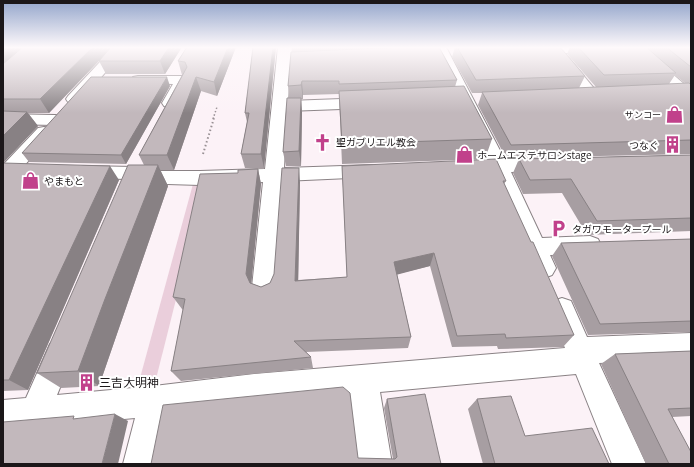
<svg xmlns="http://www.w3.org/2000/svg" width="694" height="467" font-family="'Open Sans','Noto Sans JP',sans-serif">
  <rect width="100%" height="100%" fill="#fcf2f7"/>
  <!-- green -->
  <path fill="#eacedb" d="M193 184H205L154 387 137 389Z"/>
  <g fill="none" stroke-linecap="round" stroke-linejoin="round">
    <defs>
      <path id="minor" d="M114 47H127L80 102 74 104 68 102 66 99 68 96Z
        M278 47H292L288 101 368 98 374 100 376 103 374 106 368 108 287 111 284 168 372 165 379 167 382 171 379 175 372 177 283 181 276 287 273 294 264 298 255 294 252 287 263 182 200 185 135 183 128 182 127 179 84 178 77 176 74 172 77 168 84 166 134 167 141 169 142 171H200L265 169Z
        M433 47H446L505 160 546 159 553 161 555 165 553 169 546 171 511 172 542 238 590 236 598 239 601 245 598 251 590 254 550 255 556 268 552 275 544 278 536 275 492 173H470L463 171 461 167 463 163 487 160Z
        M526 47H606L607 48 605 51 600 52 531 54 526 53 524 50Z
        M563 56 568 57 597 92 600 95 597 98 592 100 587 98 556 60 558 57Z
        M138 76H183L188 77 190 80 176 106 170 108 164 106 162 103 173 84 133 83 131 80 133 77Z
        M3 114 55 115 61 116 63 120 61 124 55 125 3 124Z
        M44 127 50 128 53 132 50 136 10 182 3 183V165L38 128Z
        M562 298 571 301 587 337 691 333V359L599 363 646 464H612L576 374 380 392 392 464H358L350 395 254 404 166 414 157 464H123L135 418 3 430V400L26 398 50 344 60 340 70 344 74 353 57 395 154 386 254 374 565 348 549 309 553 301Z"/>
      <path id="major" d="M627 47H641L691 90V103L686 101Z"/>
    </defs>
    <!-- minor casing -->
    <use href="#minor" stroke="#8a8285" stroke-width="2"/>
    <!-- major casing -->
    <use href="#major" stroke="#8a8285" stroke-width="2"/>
    <!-- path-far1 -->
    <path stroke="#989094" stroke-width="1.5" stroke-dasharray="1.5 2" stroke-linecap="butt" d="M213 119 217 107"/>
    <!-- path -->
    <path stroke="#989094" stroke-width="2" stroke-dasharray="1.5 2.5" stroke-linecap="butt" d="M203 154 214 118"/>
    <!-- minor -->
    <use href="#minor" fill="#fff" fill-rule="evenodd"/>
    <!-- major -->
    <use href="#major" fill="#fff" fill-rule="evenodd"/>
  </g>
  <!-- wall -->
  <path fill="#a79ea2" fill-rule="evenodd" d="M3 47H182L165 74H106L99 61 49 113H28L38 126 4 162H3Z
    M236 47 217 96 201 91 174 170H160L168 186 99 386 61 388 37 373 144 165 139 155 182 75 178 61Z
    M253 47H276L264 168H245L241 154 247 122 245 113Z
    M292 47H439L457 80 455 87 492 139 485 159 342 164 339 94 303 95V99H301L302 112 301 166H286L283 152 289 98 288 86 292 51Z
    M455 47H560L585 76 579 88 596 87 567 54 570 47H691V154L506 158 478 105 482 93H472L452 57ZM675 75 686 84H669Z
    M170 86 126 164 29 162 22 153Z
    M691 155V231L587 235 562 193 523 194 513 173 519 159Z
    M3 163 119 180 28 390 3 391Z
    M342 166 506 181 504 184 574 335 563 347 498 349 497 346 452 347 430 266 397 274 411 337 408 348 306 352 311 357 313 368 181 381 171 371 183 310 182 309 173 297 238 173 258 169 261 184 251 283 261 287 270 283 274 274 300 182 298 280 347 277Z
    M691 239V332L588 335 552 256 561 243Z
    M691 351V416L672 417 691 464H646L601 364 615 354Z
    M387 399 441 464 358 458 393 459 384 408Z
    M477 399 525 436 609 464H483L468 409Z"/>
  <!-- shaded-wall -->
  <path fill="#888184" d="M3 47H28L3 68Z
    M93 47H112L49 113 40 99Z
    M169 47H182L165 74 160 61Z
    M228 47H236L217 96 214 82Z
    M273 47H276L264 168 261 154Z
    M167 77 170 86 126 164 121 155Z
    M196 77 201 91 174 170 167 155Z
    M302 81 303 95V99L301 85Z
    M301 98 302 112 301 166 299 151Z
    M27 112 38 126 4 162H3V136Z
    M158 165 168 186 99 386 78 371 105 299Z
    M110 166 119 180 28 390 9 380Z
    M299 168 300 182 298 293 295 281Z
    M258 169 261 184 251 287 246 274Z
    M434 253 430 266 392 276 394 262Z
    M115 414 128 421 118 464H102Z"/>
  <!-- building -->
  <path fill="#c2b8bc" stroke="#888184" d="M23 47H93L40 99H3V64Z
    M111 47H169L160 61H99Z
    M187 47H228L214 82 196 77 167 155H139L187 67 185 62 178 61Z
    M253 47H273L261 154H241L249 113H245Z
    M402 47H439L457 80 339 84V81H302L301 85 288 86 291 52Z
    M457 47H560L585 76 476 80Z
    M578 47H646L676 73 604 75Z
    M666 47H691V67Z
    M91 77H167L121 155 22 153Z
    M689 83 691 85V140L511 145 482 92Z
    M464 86 492 139 342 144 339 91Z
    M287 98H301L299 151 283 152Z
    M3 111 27 112 3 136Z
    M691 155V218L597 221 571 179 530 180 519 159Z
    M496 159 506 181H503L531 242H533L574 335 506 338 505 334 457 336 434 253 394 262 411 337 294 341 311 357 171 371 185 299 173 297 200 174 238 173V170L258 169 246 274 250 283 261 287 270 283 274 274 282 168H299L295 281 347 277 342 166Z
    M3 163 110 166 9 380H3Z
    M128 165H158L105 299 78 371 37 373Z
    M691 239V321L600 324 561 243Z
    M691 351V408L668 409 691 452V464H669L615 354Z
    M343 387 350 393 358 458 395 459 397 457 387 399 425 394 441 464H151L163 405Z
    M511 396 525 436 592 428 609 464H495L477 399Z
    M115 414 102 464H3V422L74 416 73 419Z"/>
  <!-- sky -->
  <linearGradient id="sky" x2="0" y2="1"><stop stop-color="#93a5cb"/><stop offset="0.42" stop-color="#fef9fb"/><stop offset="1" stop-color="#fef9fb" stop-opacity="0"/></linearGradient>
  <rect width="694" height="113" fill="url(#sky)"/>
  <!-- icons -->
  <defs>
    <symbol id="shop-bare" viewBox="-9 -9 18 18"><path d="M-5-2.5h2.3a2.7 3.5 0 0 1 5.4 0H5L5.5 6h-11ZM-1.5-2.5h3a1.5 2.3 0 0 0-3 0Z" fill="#c1418b" stroke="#fff" stroke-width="2.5" paint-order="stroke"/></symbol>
    <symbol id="church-bare" viewBox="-9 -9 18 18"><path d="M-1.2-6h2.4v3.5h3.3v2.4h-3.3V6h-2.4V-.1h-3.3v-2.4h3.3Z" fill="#c1418b" stroke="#fff" stroke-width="2.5" paint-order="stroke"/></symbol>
    <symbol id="building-bare" viewBox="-9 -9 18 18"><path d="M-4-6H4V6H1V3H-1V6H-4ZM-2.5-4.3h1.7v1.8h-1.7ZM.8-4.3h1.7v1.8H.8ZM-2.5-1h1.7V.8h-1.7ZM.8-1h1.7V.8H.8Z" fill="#c1418b" stroke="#fff" stroke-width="2.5" paint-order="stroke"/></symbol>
    <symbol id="parking-bare" viewBox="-9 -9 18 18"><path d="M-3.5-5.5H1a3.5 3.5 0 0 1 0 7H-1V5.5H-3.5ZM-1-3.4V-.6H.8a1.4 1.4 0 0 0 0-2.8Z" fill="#c1418b" stroke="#fff" stroke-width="2.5" paint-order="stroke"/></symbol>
  </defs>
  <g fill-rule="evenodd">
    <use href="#shop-bare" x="662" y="102" width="25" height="25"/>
    <use href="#church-bare" x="310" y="130" width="25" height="25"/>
    <use href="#building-bare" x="660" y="132" width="25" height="25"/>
    <use href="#shop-bare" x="452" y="142" width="25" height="25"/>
    <use href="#shop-bare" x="18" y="168" width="25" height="25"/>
    <use href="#parking-bare" x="546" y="216" width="25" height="25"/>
    <use href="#building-bare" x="74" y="370" width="25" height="25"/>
  </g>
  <g text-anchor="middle" stroke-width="4" stroke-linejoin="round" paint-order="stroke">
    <!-- far-poi labels -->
    <g font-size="9" fill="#1b1719" stroke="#fff" text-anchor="end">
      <text x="661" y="118">サンコー</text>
    </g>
    <!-- poi labels -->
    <g font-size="10" fill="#1b1719" stroke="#fff" text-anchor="start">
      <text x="336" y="146">聖ガブリエル教会</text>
      <text x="659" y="149" text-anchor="end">つなぐ</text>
      <text x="477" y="159">ホームエステサロンstage</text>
      <text x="44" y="185">やまもと</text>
      <text x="572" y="233">タガワモータープール</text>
    </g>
    <!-- near-poi labels -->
    <g font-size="12" fill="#1b1719" stroke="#fff" text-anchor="start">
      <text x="99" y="387">三吉大明神</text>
    </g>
  </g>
  <!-- border -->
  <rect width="694" height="467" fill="none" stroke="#1b1719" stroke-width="8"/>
</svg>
